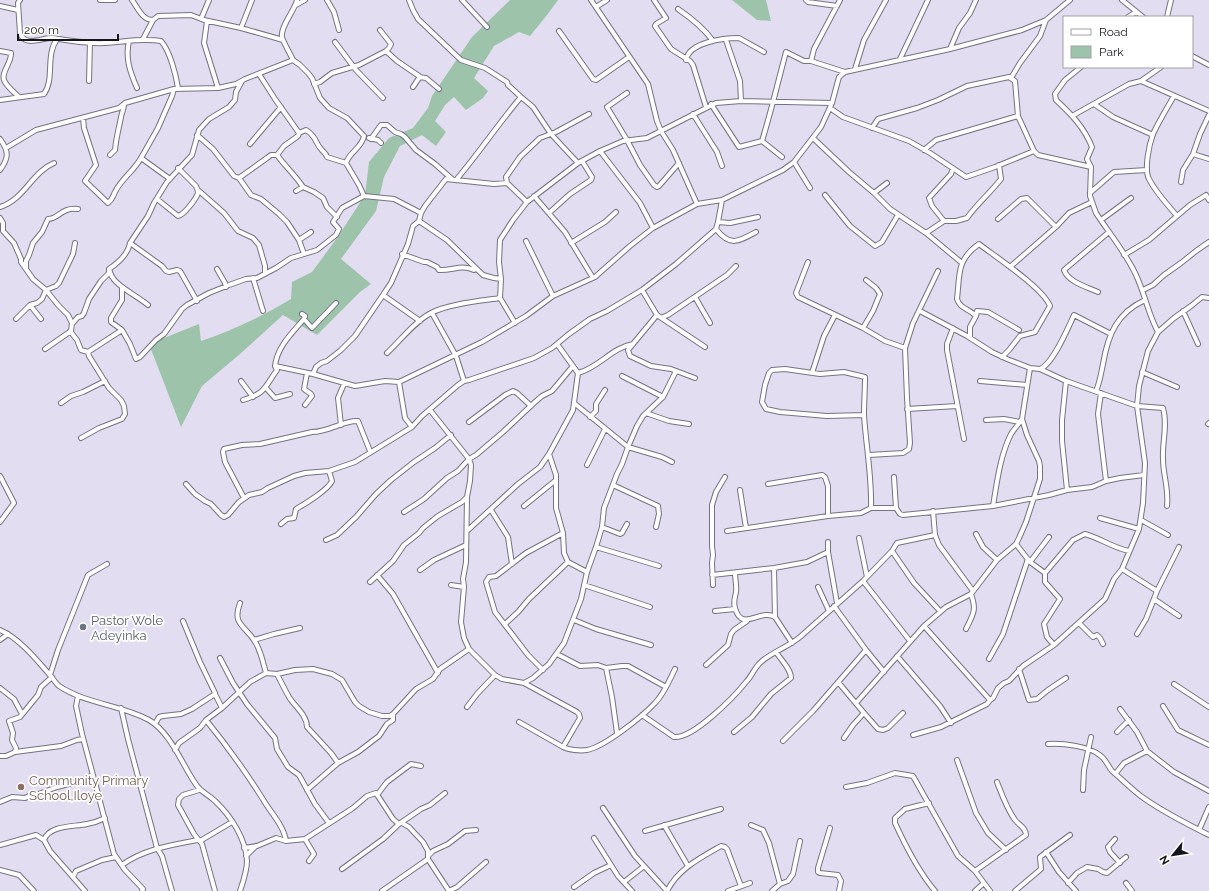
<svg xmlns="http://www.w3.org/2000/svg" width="1209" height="891" font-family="Raleway,sans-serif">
  <rect width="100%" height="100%" fill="#e2ddf0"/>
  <!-- green -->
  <path fill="#9dc4aa" d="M510 0H558L547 15 530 36 519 32 494 46 474 78 488 91 483 98 466 110 454 97 445 105 435 121 446 132 436 146 422 135 400 146 384 177 376 211 341 259 371 284 360 292 317 335 283 315 240 354 202 386 181 427 149 344 199 324 201 341C233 330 261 317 291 299L292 282 312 272 337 238 365 195 369 162 389 138 413 128 428 108 432 96 472 37Z
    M732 0H766L771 21 757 20Z"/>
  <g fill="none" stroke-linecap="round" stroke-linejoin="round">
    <defs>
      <path id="minor" d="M20 0 18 3 20 33C25 48 43 37 53 38 70 41 88 44 105 43 124 42 142 38 161 41 170 51 176 75 178 88
        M100 0H115
        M132 0C138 8 142 20 153 20
        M327 0 334 12 339 30
        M409 0 413 10 418 19 461 60 485 68 507 82 508 85 521 97 533 107 551 134 578 163
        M462 0 487 27
        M591 0 648 84 657 121 661 131 673 150 697 204
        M654 0 666 18 656 24 655 26 671 49 690 61 693 65 706 107
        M806 0 808 2 837 6
        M1122 0 1143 17
        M296 5 305 0
        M0 6 18 10
        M596 7 607 0
        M678 9C691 18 704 28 713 41
        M1128 17 1136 12
        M1167 17 1171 0
        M201 19 209 0
        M207 21 204 43 218 88
        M241 28 252 0
        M559 31 593 79 596 80 629 57
        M143 39 153 20 158 16 191 15 204 20 241 28 283 40
        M726 40 740 81 741 101
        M129 41C125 58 130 72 137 88
        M335 42 356 70 383 98
        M950 49 959 28 970 13 976 0
        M0 51 11 53C12 62 1 72 4 80 6 86 14 92 19 97
        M386 51 397 61 419 76V78L413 87
        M1192 56 1209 65
        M900 59 928 0
        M686 60C689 42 724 38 739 38L764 52
        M811 61 814 49 840 0
        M1081 67 1065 80 1055 94 1056 100C1071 114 1084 127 1092 147L1087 159 1091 167 1090 196 1096 213C1109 233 1126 253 1136 275 1145 294 1148 314 1158 332
        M855 69 864 40 886 0
        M259 74 275 99 299 133 298 136 284 146 277 155C285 166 295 175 303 187
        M419 77 426 78 439 89
        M1011 78 1020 63 1040 36 1046 20
        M89 81 90 42
        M1141 81 1209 111
        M314 84 320 82 332 73 359 65 386 51 389 48 391 44 380 30
        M627 93 607 107 627 140 640 165 654 185 657 187 659 186 679 163
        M1174 96C1167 108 1159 121 1153 134 1149 145 1144 169 1149 179 1156 193 1168 205 1177 216
        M0 100 44 94C55 79 45 56 57 39
        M711 104 739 147 762 141 782 157
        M1094 104 1113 117 1153 135
        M830 108 843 117 909 141 930 153 966 177 995 167 1034 151
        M693 114 717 152 722 166
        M1018 116 1034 151 1038 155 1091 167
        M1072 116 1129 84 1141 81 1161 67
        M83 118 84 128 96 165 85 181 108 203C113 199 113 196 115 192 121 179 134 171 141 158
        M872 128 878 119 917 108 938 100 967 86 1009 77 1015 81 1018 116 936 140 924 150
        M299 133 306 130C317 137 314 141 321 149 323 152 326 153 327 157L346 163
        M197 135 213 149 234 176 239 178 267 158 271 155H277
        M369 138 378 140 381 143
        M813 138 849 172 874 193 890 209 926 233 962 263
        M0 139C9 151 9 158 0 170
        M371 139 381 125H387L395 132 401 134 405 137 416 150 435 164 452 179
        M762 141C771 112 778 82 786 52L804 61H811L845 72
        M250 144 281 107
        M6 148 36 130 119 108 125 103 174 89 218 88 236 84 245 79 293 60
        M600 151 640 203 653 228
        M1193 154 1209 159
        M110 155 115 150C116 138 119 128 121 117 122 112 124 109 124 104
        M794 162 810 188
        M239 178 251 195 261 199 279 214 287 222 299 240 304 254
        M170 179 141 158 158 128 172 96 174 89
        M456 180C479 153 498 124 521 97
        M1181 182 1183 170 1193 154 1200 134 1209 115
        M198 190 224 213 238 231 253 238 259 245 265 266V274
        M296 191 303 187 314 192 323 198 327 207 337 217
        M874 193 887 183
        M1090 193 1114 172 1147 170
        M825 195 850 226 875 246 882 242 898 215
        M364 196 394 199 421 213
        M534 196 565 232 593 278
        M157 199 178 216C184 215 196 199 198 193 198 190 197 189 196 186L178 168
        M527 202 507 183 506 177 520 157 540 138 556 132 589 114
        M0 207C24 200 32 172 54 163
        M549 213 570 194 591 180 592 177 582 161
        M0 218 3 223V231L14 243 21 259V262L33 279 46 290 58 305 68 315 72 323 71 331 45 349
        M998 219 1021 199 1027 198 1056 227
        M1101 220 1131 198
        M419 221 447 240 483 275 494 278 501 279
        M944 221 932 206 929 198 951 174 953 168
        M718 222 730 223 758 217
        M716 229C730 247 738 242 756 232
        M926 233 944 221H956L967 218C977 204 990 193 1001 179L999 165
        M299 240 311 232
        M526 241 553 296
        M130 243 162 266 166 271 169 272 177 270 180 271 197 301
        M571 243 605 222 616 212
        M402 254 424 262H427L437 267 439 270C452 271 461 264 474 270
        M1124 255 1149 240 1190 205 1206 195 1209 200
        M808 262 796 293 798 297 863 328 885 341 905 348
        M1010 267 1057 226 1069 213 1092 202
        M26 268V261L29 255 33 243 42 232 48 219C59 219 61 207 78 209
        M109 269C110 272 111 276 113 278 118 287 139 297 148 305
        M217 269 225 283 226 287
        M253 278 263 311
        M122 288V300L111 318V322L122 330 130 344 136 359 140 357 156 340 164 334 182 309 187 305 209 293 229 285 246 279 257 278 276 268 291 258 317 250 336 235 339 229 333 222 342 208 364 196 359 185 346 163C349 152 362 148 364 136L347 118 329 108 320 98 312 78 308 73 300 65 293 60C290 53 284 44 282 37 280 27 295 10 297 0
        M642 290 657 315 705 347
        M1143 290 1153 285 1164 275 1181 263 1196 251 1209 242
        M1098 292C1087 287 1068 282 1064 270L1109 232
        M383 295 420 321
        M695 297 710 323
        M30 305 41 319
        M920 311 967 336 992 352 1007 359 1030 368 1040 369 1066 381 1137 406 1163 408C1168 425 1162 442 1163 459 1163 475 1169 489 1167 506
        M1183 311 1198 344
        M432 313 456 356 464 381
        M302 314 305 316 304 319 312 328 336 303
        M657 315 628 350 630 356 651 366 671 369 695 378
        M976 316 977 311 988 312 1019 330
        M663 317 668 315 727 275 736 266
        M16 319 30 305 37 303 42 299 46 290 56 286 59 283 73 254 75 243
        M515 323 500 298 501 279 499 262 500 240 513 220 527 202 578 163 600 151 623 141 647 138 716 103 741 101 832 103
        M72 324 78 317 82 316 84 313 89 299 101 281 109 273V269C118 263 128 254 130 243L148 216 154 203 167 182 192 155 199 130 209 119 229 107 235 100 236 92 242 81
        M863 328 873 311 880 294 876 288 866 280
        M953 328 947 344V350L964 439
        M70 331 77 340 81 350 88 352 122 330
        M970 338V327L976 316C970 309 960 309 957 299 960 275 956 260 979 244 996 257 1043 288 1050 306L1035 332 1020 336 1009 350 1002 357
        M387 353C401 340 414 322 431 313 448 304 480 301 500 298
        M275 366C277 347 292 333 304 319
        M1040 369C1053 364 1068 328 1074 315L1111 334
        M1142 372 1177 387
        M578 373C600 367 611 348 633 344
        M812 373 824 336 835 315
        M313 374 316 367 321 363 327 361 341 350 355 336 383 295 391 283 408 244 413 226 419 221 421 213 425 206 446 179 494 184 507 183
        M622 376 663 397
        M241 381 253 397
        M980 381 1027 385
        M1066 381 1062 420V441L1067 490
        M399 382 405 418 412 427
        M266 388 275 398 290 394
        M1096 391C1100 382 1101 373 1103 364 1108 334 1117 313 1145 300
        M1101 393 1098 414 1106 481
        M243 400C266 393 264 388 277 370L275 366 313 374 355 386 385 381 399 382 482 342 526 316 553 296 595 277 630 246 653 228 697 204 722 200
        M61 403 71 396 83 392 105 381
        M574 403 628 447 662 457 672 462
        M305 405 312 396 311 394 304 389 307 373
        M907 409 957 406
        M430 410 469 459 471 465 470 481 467 497 466 562 463 579 464 587 461 622 464 638 469 649 495 675 502 679 524 683 577 712 579 714 580 718 563 747 519 722
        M646 413 669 421 689 424
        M590 417 596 411V404L605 390
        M986 420 1004 419 1020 422
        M469 422 505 395 513 391 517 393 531 406
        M1208 424 1209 423
        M341 425 338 398 344 384
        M81 438 99 428 122 419 125 414 124 406 121 400 109 388 89 356 88 352
        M549 454 556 475V508L563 533 564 553 568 562 587 572
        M869 455 903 453 909 449 910 443 907 398 905 348 913 323 938 271
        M587 465 605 429
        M0 476 14 503 0 522
        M894 477 896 508 900 514 903 515 993 506 1049 495 1067 490 1092 487 1106 481 1120 478 1144 475
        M186 484 195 494 205 501 211 504 221 515 224 517 228 515 239 502 249 495 262 492 268 488 294 476 305 473 329 471 355 462 412 427 422 416 458 385 464 381 469 380 534 358 552 348 569 334 590 319 607 311 642 290 676 264 716 229 718 222 722 200 783 170 794 162 821 127 832 103 839 77 845 72 950 49 1022 30 1046 20 1070 0
        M768 484 822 475 825 477 828 486V516
        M613 485 658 506 659 514 656 527
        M740 490 746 528
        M244 498 225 462 223 452 224 449 242 445 260 444 312 432C329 432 344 420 358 421L370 451
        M524 506 556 480
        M993 506C997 482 1000 456 1011 434 1014 429 1019 424 1022 419
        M871 508H896
        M491 510 508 537 512 564
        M933 511 935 535 939 545 973 591
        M404 512 424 499 447 478 458 471 469 459 476 455 503 432 535 402 542 396 552 391 573 366
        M1100 518 1139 529
        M1141 520 1168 535
        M281 524 287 519 294 518 296 509C305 504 328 490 332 481L329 471
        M602 527 620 534 622 533 627 524
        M467 531 518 484 540 467 549 454 573 410 578 373 557 344
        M727 531 828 516 861 513 871 508C872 477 866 446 864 415 864 402 865 390 865 377L844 372 820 374 785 369 772 370 769 373 765 385 762 402 766 409 780 412 827 416 864 415
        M976 534 983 547 997 560
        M859 538 867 577
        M326 540 337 535 356 517 376 494 391 480 414 462 435 448 451 435
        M828 542V552L837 603
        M1016 544 1030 562 1045 573
        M596 547 659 566
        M892 551 914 583 940 611
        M1030 562 1049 537
        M774 568 775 617 792 643
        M1122 569 1157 591
        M420 570 434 560 466 545
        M735 573C735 579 737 587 736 592 735 598 733 602 735 608 742 633 760 608 775 617
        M377 575 393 594 438 673
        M712 575 774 568 807 562 828 552
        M863 581 910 641
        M370 582 393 561 404 545 419 533 423 528 438 516 462 502 466 498
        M451 585 464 587
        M584 585 650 607
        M713 585 712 563 713 555 712 546V505L716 492 725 477
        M818 587 829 611
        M1154 599 1179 616
        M240 603C232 624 244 625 254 640 261 650 263 663 266 673
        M834 606 866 650 884 672
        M715 611 735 609
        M574 620 596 629 651 645
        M183 621 200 662 215 693V694L222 708
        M1079 623 1093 637 1097 635 1100 638 1103 644
        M505 624 518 612 529 599 568 562
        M924 626 990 700
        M966 629C973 614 977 611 971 594
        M0 630C18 637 37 660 49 674 53 678 55 683 59 686 88 705 120 704 149 720 170 732 182 764 195 783 200 792 208 794 215 801 231 816 246 839 247 861 247 871 243 882 240 891
        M1137 634 1146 619 1157 591 1179 547
        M0 640 8 634
        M254 640 274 634 300 628
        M1054 645 1047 637 1044 624 1060 599 1045 582V573L1073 540 1085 534C1100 538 1113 548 1129 551
        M557 654 580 666 598 665 606 668 622 666H628L666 687
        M897 656 940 706 951 723
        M220 658 233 683 247 704 275 738 277 749 288 767 299 775 315 804 329 823
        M989 659 1003 634 1028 559
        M706 665 728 645 731 634 734 630 747 621
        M606 668 612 697 617 733
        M1019 669 1029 700 1037 699 1048 690 1066 678
        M543 670 528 655 495 612 486 582 489 577 496 576 526 553 563 533
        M277 674C281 682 285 690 289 697 295 707 307 715 307 727L331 753 338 763
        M50 675 58 650 88 575 107 564
        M838 682 864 713 878 729 883 730 888 728 903 713
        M524 683 533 678 549 664 564 643 581 599 587 572 596 547 602 527 604 508 617 474 622 464 628 447 637 426 643 416 663 397 676 371
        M1174 684 1209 707
        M0 688 14 699 22 714
        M78 696 76 706 82 734 114 854 125 870 143 889 142 891
        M856 703 924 626 946 607 971 594 997 560 1016 544 1019 538 1026 522 1040 479V466L1039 461 1027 435 1022 419 1030 368
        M1163 706 1178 730 1209 745
        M467 707 477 694 495 675
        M121 708 128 739 157 848 162 856 172 891
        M1120 709 1137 732 1147 751 1174 772 1209 791
        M642 715 674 737C693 739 734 697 746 682 752 676 754 668 761 662 772 652 788 647 800 637L863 581 892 551 897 543 935 535
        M206 720C227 746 246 772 264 801 271 813 284 826 286 841
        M155 724 159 717 163 716 181 714 192 709 215 694
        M734 732 752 717 771 694 791 678C791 669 781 660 776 652
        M1117 732 1129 720
        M913 735 941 727 987 704 990 700 993 698 998 688 1004 683 1009 681 1023 666 1054 645 1105 599 1114 579 1122 569 1139 529 1143 503 1145 463 1137 406 1139 386 1148 351 1158 332 1174 318 1191 306 1202 297 1209 298
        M844 738 853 725 864 713
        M783 741 813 711 866 650
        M1048 744C1062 743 1090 746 1101 756 1106 760 1108 766 1112 771 1123 780 1133 791 1145 799 1165 813 1187 824 1209 835
        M563 747C569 750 580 751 587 750 604 747 642 717 655 703 664 694 669 681 675 669
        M175 750 179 743 200 728 206 720 222 708 250 682 266 673 277 674 295 670 313 669 332 674 342 680 355 702 359 706 369 712 382 716H390L393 714 416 689 433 679 440 669 469 649
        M15 752 61 746 77 740 83 739
        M0 756H6L15 752 16 748 12 740 13 733 9 721 20 717 38 695 41 687 52 677
        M957 760 976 813 988 833 1006 850
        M1116 773 1124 763 1147 751
        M846 787 867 783 895 773 913 776 958 856 975 871 990 891
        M199 790 183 795 179 799 178 805 194 834 202 844 215 891
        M307 790 338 763 358 752 379 736 387 724 393 720V714
        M1083 790 1084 770 1091 737
        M377 795 387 782 411 764 421 766
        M0 802 12 797 25 798 31 795H36L57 787 84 780 92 775
        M929 803 905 809 895 818V823C906 847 918 871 935 891
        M603 808 635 856 667 891
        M402 823 409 827 423 842 428 851V859L449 891
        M664 825 688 866
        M751 825 763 830 769 843 780 884
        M830 828 818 868V872L820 873 838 875 841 881 839 891
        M1199 830 1209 807
        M645 831 721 809
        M594 838 618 876 632 891
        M305 839 314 854 309 861
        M1115 839 1108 847 1110 852 1120 863
        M44 840C49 825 73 827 87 824 93 823 99 821 105 818
        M200 841 232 822
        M0 845 36 835 44 840 50 851 85 891
        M244 848 257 846 276 838 286 841 305 839 353 808 367 796 376 793 393 819 399 824
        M1046 852 1059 872 1076 891
        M246 856 256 846
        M428 856 433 851 448 844 465 831 476 830
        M122 865C144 849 172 845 198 840
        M342 869 383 839 399 824 421 809 430 805 445 793
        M0 870 19 875 34 891
        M975 871 1026 835C1026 828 1019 825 1015 820 1007 809 1002 795 997 782
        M73 877 76 871 102 860 116 857
        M624 882 643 867
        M1068 883 1077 873 1087 867 1098 869 1103 872 1107 873 1126 857
        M1126 883 1132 891
        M574 887 594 873 611 865
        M382 891 428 859
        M449 891 457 887 486 862
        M667 891C678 869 700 858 721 846L725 847 727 849 741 886
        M728 891 750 883
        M772 891 780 884 788 881 793 874 800 841
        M975 891 984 883
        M1015 891 1041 869 1040 857 1070 835"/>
    </defs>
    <!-- minor casing -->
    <use href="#minor" stroke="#767283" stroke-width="6"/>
    <!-- minor -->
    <use href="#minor" stroke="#fff" stroke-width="4"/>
  </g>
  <!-- markers -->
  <circle fill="#6b7280" stroke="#fff" stroke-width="1.5" cx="83" cy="627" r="4"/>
  <circle fill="#8d6e63" stroke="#fff" stroke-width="1.5" cx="21" cy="787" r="4"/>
  <g text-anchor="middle" stroke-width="3.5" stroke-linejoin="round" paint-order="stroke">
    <!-- worship labels -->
    <g font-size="13" fill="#5b616d" stroke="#fff" text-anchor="start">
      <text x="91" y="625">Pastor Wole<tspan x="91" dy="15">Adeyinka</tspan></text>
    </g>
    <!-- education labels -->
    <g font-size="13" fill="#785e54" stroke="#fff" text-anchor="start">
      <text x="29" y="785">Community Primary<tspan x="29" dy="15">School,Iloye</tspan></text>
    </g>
  </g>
  <!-- legend -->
  <rect x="1063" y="16" width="130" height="52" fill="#ffffff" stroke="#a2a1a4"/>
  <rect x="1071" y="29" width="20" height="6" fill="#ffffff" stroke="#a2a1a4"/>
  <text x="1099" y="36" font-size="12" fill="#17151c">Road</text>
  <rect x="1071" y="46" width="20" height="12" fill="#9dc4aa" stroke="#a2a1a4"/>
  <text x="1099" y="56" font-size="12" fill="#17151c">Park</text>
  <!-- north arrow -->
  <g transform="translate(1173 855) rotate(240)" stroke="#ffffff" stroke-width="3" paint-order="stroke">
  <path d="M0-3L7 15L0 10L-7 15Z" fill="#17151c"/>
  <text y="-6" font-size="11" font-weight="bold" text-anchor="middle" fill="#17151c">N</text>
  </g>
  <!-- scale -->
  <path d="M18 34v6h100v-6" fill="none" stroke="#17151c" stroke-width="2"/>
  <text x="24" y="34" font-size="12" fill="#17151c" stroke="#ffffff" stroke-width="3" paint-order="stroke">200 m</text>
</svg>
